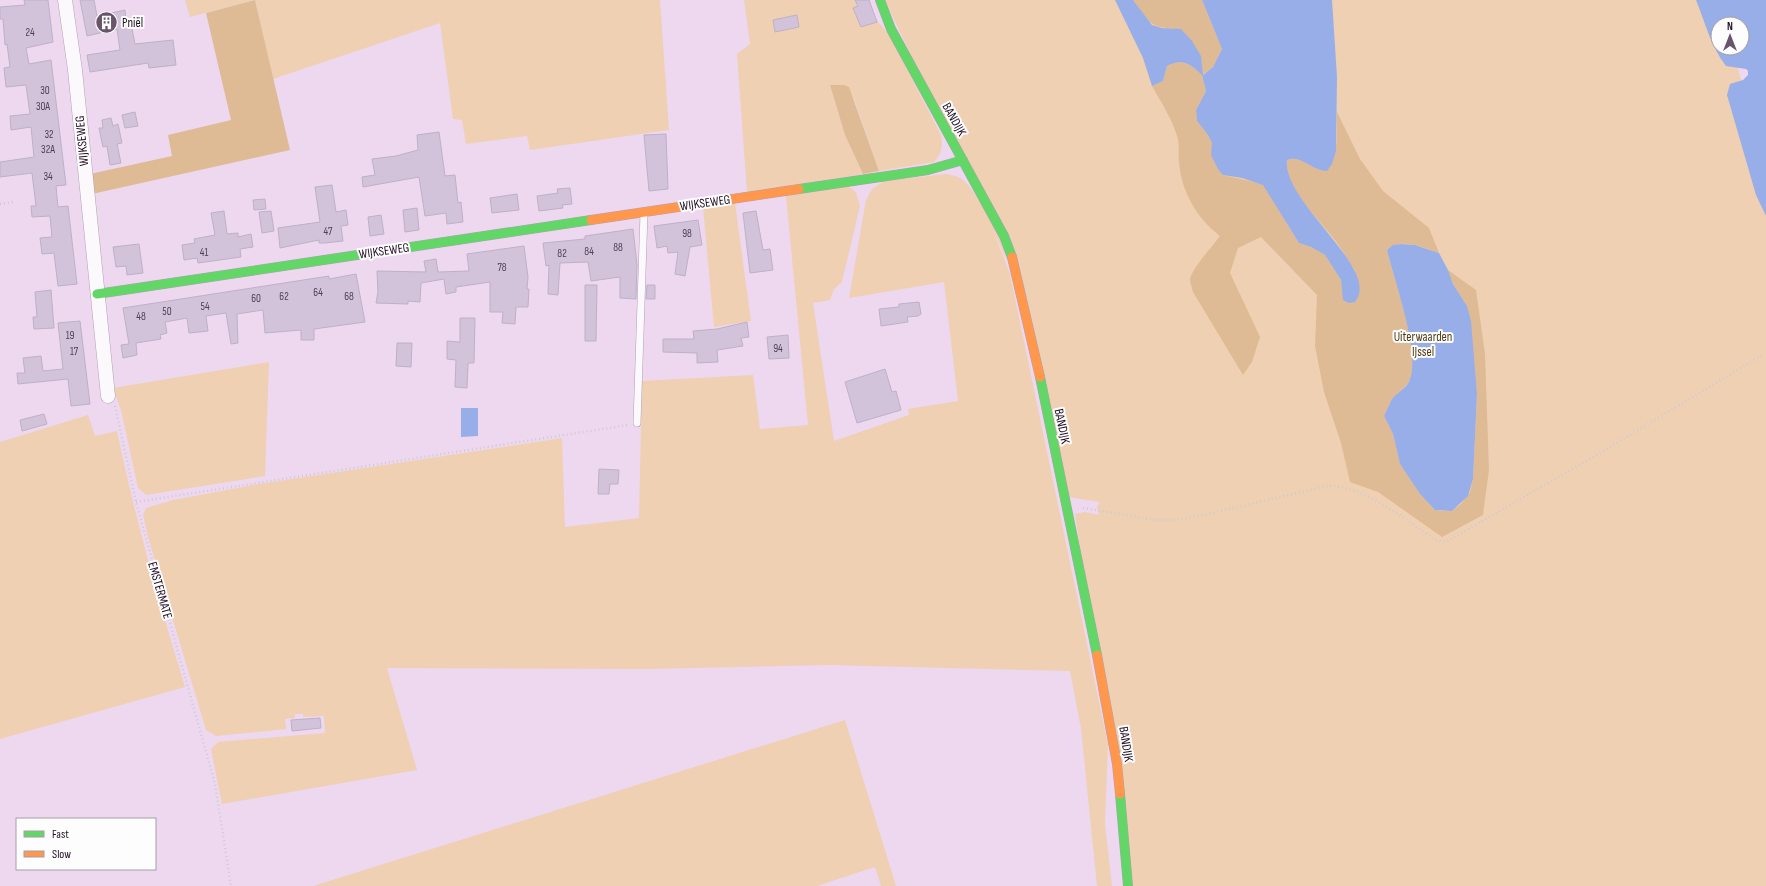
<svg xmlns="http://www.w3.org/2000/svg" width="1766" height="886" font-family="'Sofia Sans Condensed',sans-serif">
  <rect width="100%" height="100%" fill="#edd8f0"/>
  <!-- green -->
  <path fill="#efd0b2" d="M185 0H255L190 17Z
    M255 0H660L669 130 530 150 527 136 466 144 462 120 453 119 440 23 273 79Z
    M744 0H869L875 18 890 36 941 135C943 147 942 153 934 162L879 171 854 99 830 85 845 135 863 174 747 192 737 54 750 44Z
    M885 0H1716L1718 48H1732L1766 166V886H1131L1075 514 1085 512 1099 515 1097 507 1100 502 1068 497 1027 303Z
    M946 174C949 175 954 175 958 177 979 185 1001 252 1010 274L1108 745 1105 824 1112 886H1097L1081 729 1070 671 828 665 647 669 387 668 417 770 222 804 211 749 218 742 325 733 324 716 303 717V714H295V718L285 719 286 729 216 736 206 730 148 537 143 515 146 508 173 500 253 485 562 438 565 527 639 518 642 381 753 375 760 429 808 425 786 196 847 186 856 192 860 206 842 282 834 289 830 300 813 303 834 441 909 415 908 409 958 401 944 282 849 298 866 200 872 189 884 181Z
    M735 203 751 321 714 327 703 207Z
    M269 362 265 476 146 495 138 488 121 410 113 388Z
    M88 415 95 436 117 431C135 518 159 602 185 687L0 739V442Z
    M845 720 896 886H881L875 867 817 886H313Z"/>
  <!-- forest -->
  <path fill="#debb95" d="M255 0 290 150 92 194 90 174 172 156 168 135 231 120 206 13Z
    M1133 0H1202L1222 49 1213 67 1202 75 1206 91 1196 110 1197 121 1208 135 1212 143V155L1223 175 1263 184 1299 243 1311 247 1325 255 1341 280 1344 300 1355 271C1349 262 1344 252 1337 243 1321 220 1284 190 1287 160 1301 154 1312 171 1327 170 1340 155 1336 131 1337 112L1360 159 1383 191 1429 228 1439 253C1423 247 1401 237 1387 250 1394 280 1420 351 1410 379 1406 389 1398 391 1392 399 1389 404 1387 410 1384 416L1393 434 1400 464 1420 494 1435 510 1441 511H1452L1461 504 1470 492 1473 479 1477 394 1467 306 1453 284 1448 270 1476 290 1485 354 1489 470 1483 515 1442 537 1378 492 1350 482 1341 443 1324 392 1315 346 1317 295 1261 237 1238 248 1230 273 1260 337 1252 362 1243 375 1193 292C1192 288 1190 283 1190 279 1193 267 1212 247 1220 236 1197 218 1182 193 1179 163 1178 155 1180 144 1177 136 1172 119 1161 102 1152 86L1163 81 1167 66C1183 58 1189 64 1202 74L1201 56 1172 28C1148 28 1147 18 1133 0Z
    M830 85H844L849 87 879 171 863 174 845 135Z"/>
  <!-- water -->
  <path fill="#97aee9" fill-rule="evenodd" d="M1115 0H1133L1152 25 1162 28 1181 29 1192 41 1201 56 1203 75 1213 67 1222 49 1202 0H1332L1337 77 1336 151 1332 164 1327 171C1312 171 1301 154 1287 160 1282 202 1382 269 1355 302L1349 303 1343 300 1341 280 1325 255 1311 247 1299 243 1263 185 1242 178 1223 175 1218 169 1211 155 1212 143 1208 135 1197 121 1196 110 1206 91 1202 75C1190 64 1183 58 1167 66L1163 81 1152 86 1143 58Z
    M1696 0H1766V216L1756 195 1727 95 1730 84 1743 80 1748 75V71L1746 69 1726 66C1711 47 1705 22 1696 0ZM1718 24H1742V48H1718Z
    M1402 244 1415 245 1439 253 1448 270 1453 284 1467 306 1471 321 1477 394 1473 479 1468 496 1452 511 1435 510 1420 494 1400 464 1393 434 1384 416C1387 410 1389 404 1392 399 1398 391 1407 389 1410 379 1420 351 1394 280 1387 250L1393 245Z
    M461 408H478V436L461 437Z"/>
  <!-- building -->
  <path fill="#d2c3da" stroke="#beb0c7" d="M24 0H48L53 42 26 48 29 64 51 60 66 185 56 186 58 207 68 206 77 284 58 286 54 253 42 254 40 238 52 237 50 216 32 217 31 206H36L32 173 0 177V162L34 157 31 127 11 130 10 116 30 114 26 85 6 87 4 68 10 67 7 44 5 45 3 19H0V7L25 5Z
    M80 0H94L97 16 125 10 126 20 130 19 135 44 173 40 176 65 149 68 148 63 90 72 87 55 120 50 117 29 87 36Z
    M855 0H869L877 22 861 27 853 8 858 6Z
    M797 15 799 27 775 32 773 20Z
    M135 112 138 126 125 128 122 115Z
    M111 118 113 126 118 124 122 143 117 144 121 163 110 165 107 146 103 147 99 128H103L102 120Z
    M439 132 445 176 455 175 458 203 461 202 463 222 447 224 446 213 425 216 419 177 363 187 362 177 375 175 372 159 396 156 418 150 417 135Z
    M666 134 668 189 649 191 644 135Z
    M332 185 336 212 346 210 348 225 341 226 343 241 325 243H319V240L280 248 278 228 320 222 315 187Z
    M570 188 572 204 562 205 563 208 539 211 537 196 558 193 557 189Z
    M517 194 519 210 492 213 490 198Z
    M265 199 266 209 254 210 253 200Z
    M417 208 419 230 405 232 403 210Z
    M224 211 227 234 238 233V237L251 234 253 247 240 249 241 257 198 263 197 258 184 260 182 245 195 243 194 239 215 235 211 213Z
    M271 211 274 231 262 233 259 212Z
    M756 211 763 250 770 249 773 270 750 273 743 213Z
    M381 215 384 234 370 236 368 217Z
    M698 220 702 245 690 247 685 276 675 274 678 252 668 253 667 246 657 248 654 226Z
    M633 229 637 265 636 299 620 298V277L591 281 588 262 560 263 558 295 548 294 549 265 546 266 543 243 585 239V236Z
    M139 244 143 273 127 275 126 266 116 267 113 247Z
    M524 246 528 277 527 289H529L528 307H516L515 324 502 323 503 312H490V282L456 287V292L446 294 444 279 421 283 420 302 408 301V304L376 303 378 292 377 271 426 272 424 261 436 259 438 272 469 271 467 254Z
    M356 274 365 322 314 329V340H301V330L265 333 263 310 237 314 238 343 231 344 226 313 206 316 208 331 189 333 187 318 165 322 167 333 160 335 161 339 136 343 137 355 123 358 121 345 129 344 123 308 329 276V279Z
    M585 285H597L596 341H585Z
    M647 285H655V299H646Z
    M51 290 54 328 34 329 33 317H37L35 292Z
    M919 302 921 314 918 316 907 317 908 322 881 326 879 309 899 307V304Z
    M460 318H475L474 363H468L467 388 455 387 456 360 447 359V341L460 342Z
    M80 321 90 404 71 406 68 379 18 384 17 373H25L23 358 41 356 43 371 63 369 58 323Z
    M747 322 749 337 741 338 743 346 717 350 718 362 697 363V353L663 352V339H694L693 331 717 329Z
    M788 335 789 358 769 359 767 337Z
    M397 343H412L411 367 396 366Z
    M885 369 892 392 896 391 901 410 857 423 845 382Z
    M44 414 47 424 22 431 20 420Z
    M599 469 619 470 618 484H610L609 494H598Z
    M320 718 321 728 292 731 291 720Z"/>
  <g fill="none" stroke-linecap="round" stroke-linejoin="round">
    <defs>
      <path id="lane" d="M637 423 644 213"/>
      <path id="street" d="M65 0 75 70 108 396"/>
      <path id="fast" d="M880 0 891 29 1004 236 1012 257
        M799 189 928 170 963 160
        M97 294 591 220
        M1040 377 1097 655
        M1120 794 1128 886"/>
      <path id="slow" d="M591 220 799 189
        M1012 257 1040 377
        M1097 655 1117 764 1120 794"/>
    </defs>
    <!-- lane casing -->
    <use href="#lane" stroke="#b3a0b5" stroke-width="8"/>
    <!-- street casing -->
    <use href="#street" stroke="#b3a0b5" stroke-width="15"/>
    <!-- fast casing -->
    <use href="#fast" stroke="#b3a0b5" stroke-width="10"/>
    <!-- slow casing -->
    <use href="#slow" stroke="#b3a0b5" stroke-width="10"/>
    <!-- path -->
    <path stroke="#d0cad1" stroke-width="2.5" stroke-dasharray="1 3" stroke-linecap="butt" d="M0 204 13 202
      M115 406 136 502 215 784 231 886
      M136 502 628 425
      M1083 508 1155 520H1177L1208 514 1327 486C1362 484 1407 521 1436 540L1446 542 1600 453 1764 354"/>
    <!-- lane -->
    <use href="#lane" stroke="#fcf9fd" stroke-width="7"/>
    <!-- street -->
    <use href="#street" stroke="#fcf9fd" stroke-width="14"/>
    <!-- fast -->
    <use href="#fast" stroke="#63d668" stroke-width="9"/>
    <!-- slow -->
    <use href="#slow" stroke="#ff974d" stroke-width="9"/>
  </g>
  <!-- icons -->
  <defs>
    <symbol id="building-disc" viewBox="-11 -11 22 22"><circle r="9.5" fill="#68556b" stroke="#fdfdfd"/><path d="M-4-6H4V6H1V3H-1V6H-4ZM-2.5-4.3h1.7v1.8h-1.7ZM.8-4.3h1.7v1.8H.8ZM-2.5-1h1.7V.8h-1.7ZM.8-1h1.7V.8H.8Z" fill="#fff"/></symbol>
  </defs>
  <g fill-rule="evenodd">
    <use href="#building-disc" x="94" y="10" width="25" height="25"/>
  </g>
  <g text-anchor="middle" stroke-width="4" stroke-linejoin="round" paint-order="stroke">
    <!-- number labels -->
    <g font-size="11" fill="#503f55">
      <text x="30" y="36">24</text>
      <text x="45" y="94">30</text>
      <text x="43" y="110">30A</text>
      <text x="49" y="138">32</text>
      <text x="48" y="153">32A</text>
      <text x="48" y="180">34</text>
      <text x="328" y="235">47</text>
      <text x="687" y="237">98</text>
      <text x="618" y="251">88</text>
      <text x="589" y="255">84</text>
      <text x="204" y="256">41</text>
      <text x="562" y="257">82</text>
      <text x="502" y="271">78</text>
      <text x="318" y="296">64</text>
      <text x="284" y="300">62</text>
      <text x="349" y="300">68</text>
      <text x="256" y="302">60</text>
      <text x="205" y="310">54</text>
      <text x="167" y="315">50</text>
      <text x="141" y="320">48</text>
      <text x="70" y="339">19</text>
      <text x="778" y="352">94</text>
      <text x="74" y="355">17</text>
    </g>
    <!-- poi labels -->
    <g font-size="13" fill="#200e23" stroke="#fdfdfd" text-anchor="start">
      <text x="122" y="27">Pniël</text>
    </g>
    <!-- street labels -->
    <g font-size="13" fill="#200e23" stroke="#fdfdfd">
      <text transform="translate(955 119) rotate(61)" y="5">BANDIJK</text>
      <text transform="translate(81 141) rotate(-95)" y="5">WIJKSEWEG</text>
      <text transform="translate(705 202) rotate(-8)" y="5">WIJKSEWEG</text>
      <text transform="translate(384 250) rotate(-8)" y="5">WIJKSEWEG</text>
      <text transform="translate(1063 426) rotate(78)" y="5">BANDIJK</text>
      <text transform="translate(161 590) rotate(74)" y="5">EMSTERMATE</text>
      <text transform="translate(1127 744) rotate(81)" y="5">BANDIJK</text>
    </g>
    <!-- park labels -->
    <g font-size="13" fill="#4f3c16" stroke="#fdfdfd">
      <text x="1423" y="341">Uiterwaarden<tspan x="1423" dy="15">IJssel</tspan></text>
    </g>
  </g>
  <!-- legend -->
  <rect x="16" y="818" width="140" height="52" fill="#fdfdfd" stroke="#a59da6"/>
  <rect x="24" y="831" width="20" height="6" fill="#63d668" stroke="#a59da6"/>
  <text x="52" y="838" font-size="12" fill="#200e23">Fast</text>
  <rect x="24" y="851" width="20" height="6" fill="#ff974d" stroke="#a59da6"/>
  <text x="52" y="858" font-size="12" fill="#200e23">Slow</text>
  <!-- north arrow -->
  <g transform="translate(1730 36)"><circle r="19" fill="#fdfdfd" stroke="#a59da6"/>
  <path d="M0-3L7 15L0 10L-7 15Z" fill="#68556b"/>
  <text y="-6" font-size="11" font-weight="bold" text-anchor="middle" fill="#200e23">N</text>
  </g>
</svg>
